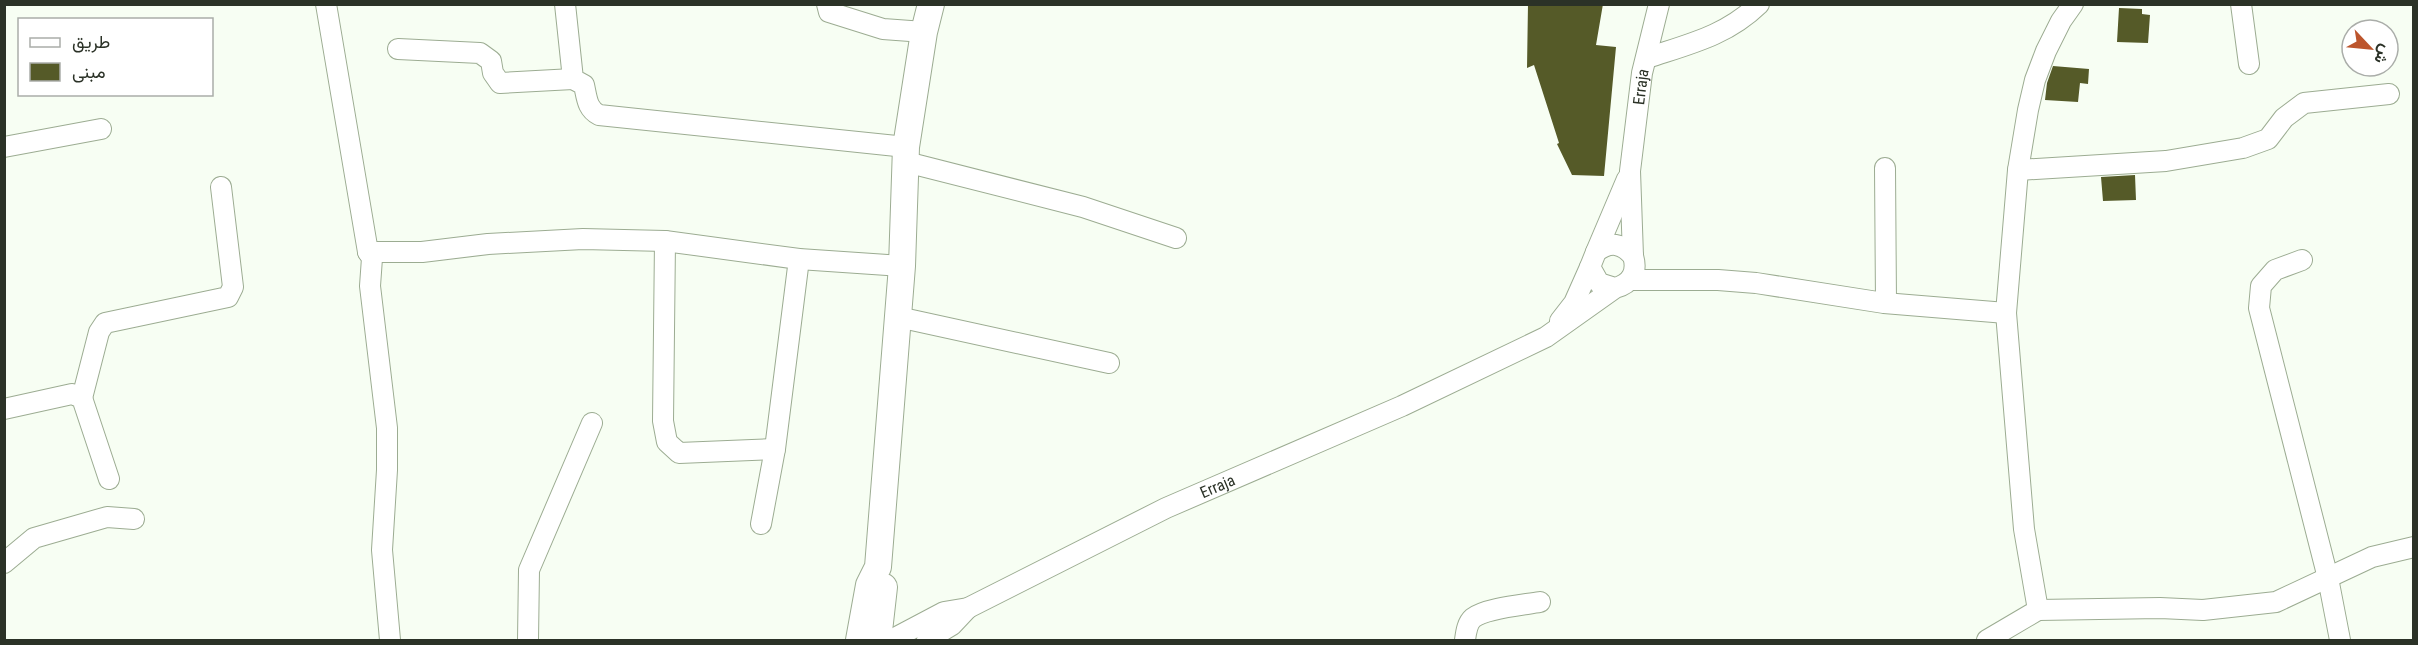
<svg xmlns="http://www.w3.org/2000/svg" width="2418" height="645" font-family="'Roboto Condensed',Vazirmatn,sans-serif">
  <rect width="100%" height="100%" fill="#f7fef3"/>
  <!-- building -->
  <path fill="#555a28" d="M1528 4H1603L1596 45 1616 47 1604 176 1572 175 1557 144 1559 143 1534 65 1527 68Z
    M2119 8 2142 9V14L2150 15 2148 43 2117 42Z
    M2053 66 2089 69 2088 84 2080 83 2078 102 2045 100 2047 83Z
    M2135 175 2136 200 2103 201 2101 177Z"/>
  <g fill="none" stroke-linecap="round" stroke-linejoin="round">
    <defs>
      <g id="minor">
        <path d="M326 4 368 252H422L488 244 583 239 665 241 799 259 902 266"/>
        <path d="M565 4 573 79 584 85C587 98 587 109 599 115L906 147"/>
        <path d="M827 4 829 12 883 29 924 32"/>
        <path d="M2241 4 2249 64"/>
        <path d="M398 49 480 53 491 61 493 73 500 83 573 79"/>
        <path d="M1647 58C1689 44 1726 36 1759 4"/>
        <path d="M4 147 101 129"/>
        <path d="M906 162 1083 207 1176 238"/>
        <path d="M1885 168 1886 303"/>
        <path d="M2018 170 2166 161 2243 148 2268 139 2284 118 2304 103 2389 94"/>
        <path d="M665 241 663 421 667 442 679 453 775 449"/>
        <path d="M368 252 372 258 370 286 387 428V470L382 550 390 640"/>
        <path d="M1596 252 1627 179"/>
        <path id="s1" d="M1633 256 1630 171 1642 73 1659 4"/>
        <path d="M2302 260 2275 270 2261 286 2259 308 2328 578 2340 640"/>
        <path d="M1630 280H1718L1756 283 1884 303 2006 313"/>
        <path d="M898 317 1109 363"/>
        <path d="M1560 321 1574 303 1590 267"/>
        <path d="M82 398 99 332 105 323 228 297 233 287 221 187"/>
        <path d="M4 409 72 394 82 398 109 479"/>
        <path d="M761 524 775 449 799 259"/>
        <path d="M4 563 34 538 107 517 134 519"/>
        <path d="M2038 610 2160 608 2203 610 2276 602 2372 557 2414 547"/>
        <path d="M528 640 529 570 592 423"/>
        <path id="s2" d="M891 640 944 612 968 608 1166 508 1402 406 1546 337 1615 288C1631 284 1638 272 1633 256 1622 243 1610 241 1596 252L1590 267 1599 283 1615 288"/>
        <path d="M927 640 952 625 968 608"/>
        <path d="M1465 640C1466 633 1467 623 1473 618 1486 608 1523 605 1540 602"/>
        <path d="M1987 640 2038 610 2024 529 2006 313 2018 170 2028 110 2035 80 2046 51 2061 21 2073 4"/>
      </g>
      <path id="major" d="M859 640 869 585 878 567 902 266 906 147 924 32 931 4
        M878 640 884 587"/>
    </defs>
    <!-- minor casing -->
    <use href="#minor" stroke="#9cac92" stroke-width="22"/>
    <!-- major casing -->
    <use href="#major" stroke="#9cac92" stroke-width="28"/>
    <!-- minor -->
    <use href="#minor" stroke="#fff" stroke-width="20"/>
    <!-- major -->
    <use href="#major" stroke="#fff" stroke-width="26"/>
  </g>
  <g text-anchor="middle" stroke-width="6" stroke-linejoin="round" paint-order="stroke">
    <!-- street labels -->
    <g font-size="16" fill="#2b3227" stroke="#fff">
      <text dy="6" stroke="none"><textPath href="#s1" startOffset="170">Erraja</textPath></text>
      <text dy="6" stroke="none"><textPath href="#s2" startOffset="362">Erraja</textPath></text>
    </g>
  </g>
  <!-- border -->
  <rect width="2418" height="645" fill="none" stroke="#2b3227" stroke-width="12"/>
  <!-- legend -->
  <rect x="18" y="18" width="195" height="78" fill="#ffffff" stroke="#aaada9" stroke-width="1.5"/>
  <rect x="30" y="38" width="30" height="9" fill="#ffffff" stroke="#aaada9" stroke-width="1.5"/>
  <text x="72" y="48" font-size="18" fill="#2b3227">طريق</text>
  <rect x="30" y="63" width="30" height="18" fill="#555a28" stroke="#aaada9" stroke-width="1.5"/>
  <text x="72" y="78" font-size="18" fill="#2b3227">مبنى</text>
  <!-- north arrow -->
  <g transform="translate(2370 48) rotate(116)"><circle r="28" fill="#ffffff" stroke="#aaada9" stroke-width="1.5"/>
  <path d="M0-4.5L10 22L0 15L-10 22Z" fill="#bc552c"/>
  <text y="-9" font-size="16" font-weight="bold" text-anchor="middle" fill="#2b3227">ش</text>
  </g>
</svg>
